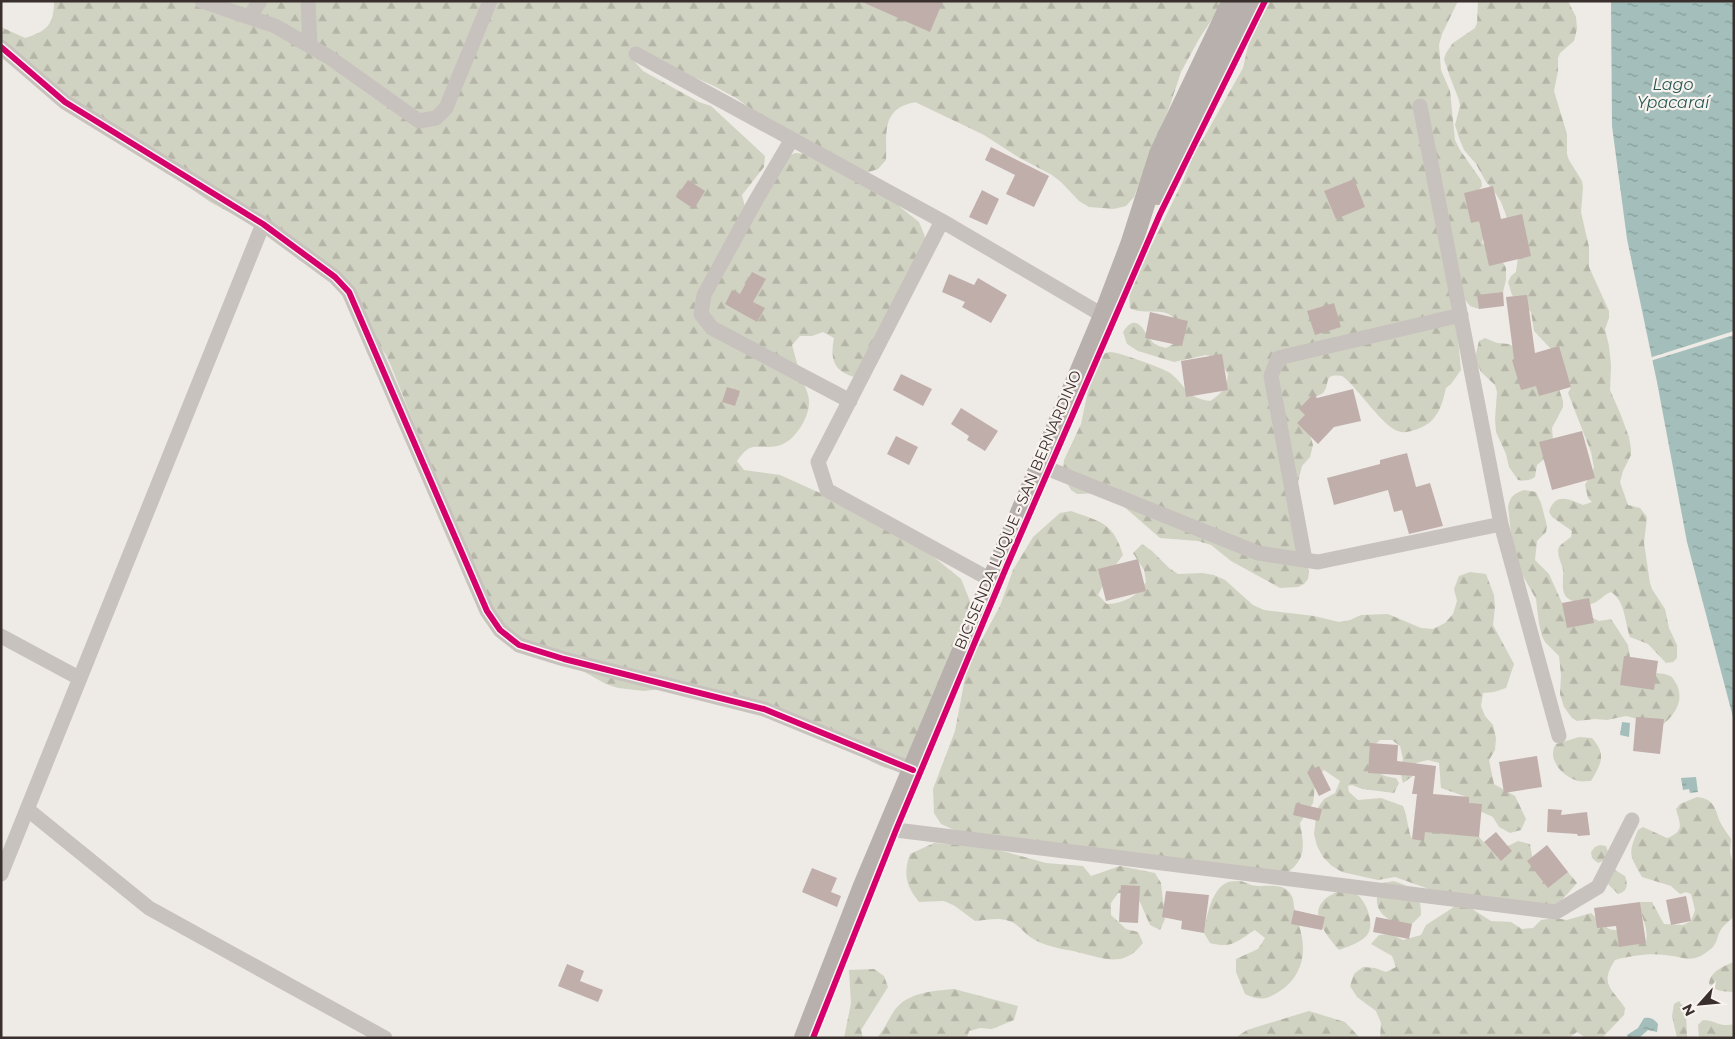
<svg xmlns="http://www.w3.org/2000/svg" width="1735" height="1039" font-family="Montserrat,sans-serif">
  <defs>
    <pattern id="forest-firs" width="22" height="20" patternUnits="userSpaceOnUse" patternTransform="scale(1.25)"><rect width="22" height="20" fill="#d1d3c2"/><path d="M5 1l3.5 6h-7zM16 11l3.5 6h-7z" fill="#b4b5a7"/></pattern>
    <pattern id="water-ripples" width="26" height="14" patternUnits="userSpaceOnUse" patternTransform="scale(1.25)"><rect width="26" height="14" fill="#a4bfbb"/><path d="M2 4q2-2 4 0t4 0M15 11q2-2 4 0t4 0" fill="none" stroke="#879c98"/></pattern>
  </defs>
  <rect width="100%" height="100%" fill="#eeeae6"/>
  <!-- forest -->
  <path fill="url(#forest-firs)" d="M54 1H1224L1199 39 1181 72 1169 108 1134 197 1126 206 1114 209 1089 207 1079 201 1061 182 1052 175 1018 157 984 135 915 102C881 109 887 132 886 160L878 169 866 173 778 128 736 98 714 86 643 55 635 62 643 71 699 102 711 106 765 156 764 167 742 195 745 207 783 159 795 153 807 154 886 188 900 207 919 222 924 234 927 245 855 377C833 371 830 359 834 338L823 332 812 336H800L792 345C795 356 798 367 802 379 804 385 809 394 809 401 810 417 794 443 777 446 756 450 752 439 737 461L744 470 780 475 838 501 924 549 961 579 970 601 969 613 919 744 896 771 883 767 872 762 826 729 680 686 644 691 618 688 606 684 570 664 533 648 493 616 436 484 415 426 391 366 386 355 357 314 346 292 277 238 210 202 104 128 1 48V27L25 38C47 31 54 25 54 1Z
    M1263 1H1458L1442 34 1439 45 1441 70 1450 91 1455 140 1460 150 1481 180 1482 186 1471 200C1480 210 1486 230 1482 243L1497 251 1506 268V280L1503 292 1479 309 1470 306 1462 296 1457 330 1461 370 1451 384 1446 388C1442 405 1438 421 1420 428 1415 430 1407 433 1401 432 1383 429 1359 388 1342 376 1322 373 1331 384 1323 393 1320 395 1315 397 1312 399L1306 421 1313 445 1310 457 1302 466 1296 490 1299 516 1309 572 1308 579 1304 584 1298 587 1280 588 1231 561 1211 545 1198 541 1160 538 1114 498 1102 493 1077 494 1071 490 1062 474 1064 460 1081 424 1093 367 1100 355C1103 354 1108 352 1111 352 1118 352 1165 369 1170 373 1188 387 1184 397 1210 401 1221 394 1227 388 1228 374L1218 358 1206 355 1174 362 1138 351 1127 344 1123 332C1139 308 1145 338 1155 344 1158 346 1163 347 1166 348L1177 342 1179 324C1177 321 1173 316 1170 315 1158 308 1142 315 1130 308L1129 291 1183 181 1192 156 1203 139 1243 68 1252 29Z
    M1478 1H1568L1576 17 1577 29 1574 41 1560 53 1558 58V71L1554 91 1567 134V154L1569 160 1582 181 1583 187 1581 212 1589 247V267L1609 311V318L1605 329 1609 346 1611 365 1610 390 1620 413 1629 437 1631 449V455L1623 471 1620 482 1628 505 1640 508 1647 517 1644 543 1650 583 1652 589 1665 609 1669 628 1677 645V658L1673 662 1666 663 1648 644 1630 637C1625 623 1625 600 1611 592 1603 595 1599 602 1591 604 1586 605 1580 604 1576 602 1558 598 1564 584 1563 570 1562 563 1556 555 1559 547 1562 543 1567 540 1571 537L1572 531 1552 517 1549 512C1555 492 1569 499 1583 505L1592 502 1588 498 1585 485 1594 468 1591 452 1568 393 1571 387 1557 367 1551 349 1534 331 1531 312 1512 295 1508 282 1511 276 1516 272 1519 249 1501 202 1494 191 1486 182 1476 164 1464 150 1459 138 1455 125 1460 106 1459 100 1450 77 1444 59 1446 53 1453 43 1475 28 1477 23Z
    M1485 338 1497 343 1509 344 1514 347 1543 386 1559 389 1563 401V407L1552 428 1553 440 1547 457 1537 465 1535 477C1529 481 1525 481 1518 480L1509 467 1506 454 1496 432 1495 419 1497 392 1495 385 1481 372 1476 361V353L1479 341Z
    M1524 490 1536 492 1541 503 1547 526 1546 532 1537 541 1535 560 1549 574 1562 603 1599 621 1611 619 1628 645 1630 657 1639 675C1648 674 1661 671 1670 676 1673 677 1675 682 1677 685 1684 701 1675 715 1662 725L1626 716 1607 720 1595 719 1577 721 1572 718 1564 707 1560 694 1561 675 1559 656 1545 642 1542 636 1539 624 1536 599 1514 560 1508 507C1510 496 1515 493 1524 490Z
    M1071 511C1101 522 1113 522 1123 555L1109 574 1098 595 1107 604C1124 603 1137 597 1146 582L1144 570 1133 553 1142 544 1152 551 1169 568 1178 574 1202 573 1214 575 1225 580 1253 605 1264 610 1314 616 1339 622 1350 620 1361 615 1388 614 1421 628 1433 629 1445 623 1453 614 1457 601 1454 589 1459 576 1470 572 1486 574 1494 595 1495 607 1493 625 1514 664 1506 688 1494 692 1483 693 1481 706 1485 716 1493 725 1496 738 1495 750 1489 760 1494 784 1515 796 1526 819 1521 830 1510 833 1499 827 1493 817 1471 807 1464 796 1441 788 1439 763 1428 760 1416 763 1413 776 1403 783 1400 771 1403 759 1400 746 1392 740H1380L1371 748C1375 767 1374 776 1396 778L1399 783 1394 793 1362 789 1352 785 1348 786 1349 792 1358 800 1381 798 1403 806C1408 817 1407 828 1412 839L1422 828 1479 837 1491 850 1508 846 1518 841 1530 844 1534 868 1543 875 1568 872 1577 883 1561 901 1550 906 1429 889 1395 877 1378 880 1342 872 1332 866 1323 857 1317 846 1314 834 1317 809 1324 799 1335 793 1340 781 1324 770 1316 778 1313 803 1300 823C1304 846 1307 858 1286 874L963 834 941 824 934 813 933 789 955 731 967 667 1000 606 1013 570 1033 537 1060 513Z
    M1579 737 1592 738C1607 755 1601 764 1591 781 1587 781 1582 782 1578 781 1563 777 1546 759 1556 744Z
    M1697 797C1714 799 1715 808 1720 822 1723 828 1728 834 1731 839L1730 852 1734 867V917C1729 921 1723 926 1720 931 1717 937 1717 943 1712 948 1692 965 1686 957 1665 955 1649 953 1630 956 1615 960 1599 985 1612 988 1625 1008L1624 1015 1602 1038H1586L1577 1032 1569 1038H1380L1381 1023 1376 1011 1357 997 1350 986 1354 974 1363 967 1375 968 1386 972 1396 967 1392 956 1371 944 1379 935 1391 934 1403 940 1421 935 1426 925 1457 905 1469 907 1491 921 1511 922 1522 929 1533 928 1541 920 1554 918 1567 920 1591 913 1609 929 1620 931 1646 943C1649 924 1640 919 1640 902H1652L1664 924 1683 925 1691 921 1695 910 1691 894 1686 892 1680 894 1671 886 1642 877C1629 854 1628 854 1638 830L1643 827 1667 838C1685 831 1680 824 1676 809L1680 804Z
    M934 843 984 846 1046 863 1083 866 1091 876 1120 866 1155 873 1161 883 1165 919 1160 930 1150 925 1140 902 1132 893H1118L1111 903V915L1126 929 1138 932 1143 943C1123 969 1104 958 1077 952 1060 948 1045 947 1030 937 1023 932 1017 923 1009 921 998 917 987 920 975 921L955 906 944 901 919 902C906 886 903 874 910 854Z
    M1600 845 1606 846 1608 852 1603 861 1598 863 1592 858 1591 852 1595 847Z
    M1615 870 1625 876C1628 885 1628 891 1618 894L1606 882Z
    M1241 881C1244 882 1248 884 1251 885 1263 888 1279 882 1288 891 1295 898 1293 904 1295 912 1297 921 1301 929 1302 938 1306 960 1298 979 1280 991 1266 1000 1260 1001 1245 994L1236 972V959L1258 949 1265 938 1255 930C1237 941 1232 949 1210 943L1204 933C1206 917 1212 888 1228 882 1232 881 1237 881 1241 881Z
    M1394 881C1414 888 1421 892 1421 915L1412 924 1402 927C1380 916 1370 907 1382 883Z
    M1339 891C1342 891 1348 890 1351 891 1364 895 1374 919 1369 932 1364 942 1349 946 1339 950 1322 930 1302 906 1339 891Z
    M1734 962V992C1724 991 1716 992 1709 984 1710 972 1723 966 1734 962Z
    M874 969 884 976 888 987 861 1030 863 1038H844L851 1003 849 970Z
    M954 989 1018 1006 1014 1020 992 1029 980 1028 969 1031 967 1038H877C884 1030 888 1020 894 1011 907 992 933 991 954 989Z
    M1679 1001 1686 1011 1687 1038H1677L1672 1016 1674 1004Z
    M1309 1011 1345 1022 1360 1038H1235L1247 1030Z
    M1703 1020C1715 1020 1720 1028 1734 1024V1038H1699L1698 1025Z"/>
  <!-- water -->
  <path fill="url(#water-ripples)" d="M1611 1H1734V721L1687 542 1657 382 1627 239 1612 126Z
    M1622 722 1630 723 1629 737 1620 735Z
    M1696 777 1698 792 1690 793 1689 789 1683 790 1681 778Z
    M1644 1018C1651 1017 1654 1019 1658 1024L1657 1032 1648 1030 1639 1038H1628L1627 1035 1638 1028Z"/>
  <!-- pier -->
  <path fill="#eeeae6" d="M1734 331V335L1650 361 1649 358Z"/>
  <!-- building -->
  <path fill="#c0aeaa" d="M860 1H943L930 32Z
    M991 147 1049 176 1034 207 1006 194 1015 175 985 160Z
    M1354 179 1365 207 1336 219 1324 191Z
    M688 180 705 191 694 209 676 197Z
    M1493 186 1501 219 1522 214 1531 256 1489 266 1479 221 1471 223 1464 193Z
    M982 190 999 199 987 225 969 217Z
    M752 272 766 279 753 302 765 308 757 322 725 304 732 290 740 294Z
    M949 274 974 285 978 278 1007 295 991 323 962 307 965 302 942 292Z
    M1503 292 1504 306 1479 309 1477 295Z
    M1527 295 1535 353 1559 346 1571 387 1539 396 1536 386 1521 390 1512 360 1514 359 1506 297Z
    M1334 303 1341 327 1315 335 1307 311Z
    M1150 312 1188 321 1182 346 1145 338Z
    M1222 354 1228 390 1186 397 1181 361Z
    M901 374 932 389 923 406 893 390Z
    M727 387 740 391 735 406 722 402Z
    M1353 389 1361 421 1334 427 1318 444 1297 423 1305 415 1299 409 1313 394 1317 398Z
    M961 408 998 431 985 451 967 440 969 436 951 424Z
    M1582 431 1595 478 1552 490 1539 442Z
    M896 436 918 447 909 465 887 454Z
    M1407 453 1416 487 1430 483 1443 526 1409 534 1402 510 1394 512 1388 490 1334 505 1327 478 1380 464V460Z
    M1138 559 1146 591 1106 601 1098 569Z
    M1589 598 1594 623 1567 628 1562 603Z
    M1624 656 1658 661 1654 690 1620 685Z
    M1636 717 1664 719 1660 754 1633 751Z
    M1370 743 1398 745 1397 761 1436 766 1433 794 1469 797V803L1482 804 1479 837 1425 832 1424 841 1412 839 1417 794H1412L1415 776 1368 773Z
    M1537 756 1542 787 1504 793 1499 762Z
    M1319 766 1331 790 1319 796 1307 772Z
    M1296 803 1322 809 1319 821 1293 815Z
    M1548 809 1562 810 1561 815 1587 812 1590 835 1578 836 1577 834 1547 832Z
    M1496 832 1512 851 1501 861 1484 842Z
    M1547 845 1568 872 1548 888 1527 861Z
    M812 868 837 878 831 892 841 896 837 907 802 892Z
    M1121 885 1140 886 1138 923 1119 922Z
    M1166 891 1209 895 1204 933 1181 929 1182 921 1162 917Z
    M1686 896 1691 921 1671 925 1666 900Z
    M1640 902 1646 943 1619 947 1616 926 1597 928 1594 908Z
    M1294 910 1325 917 1322 930 1291 924Z
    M1376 917 1412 924 1409 939 1373 932Z
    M567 964 584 971 580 981 603 990 598 1002 558 986Z"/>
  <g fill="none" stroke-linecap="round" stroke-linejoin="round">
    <!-- street -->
    <path stroke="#c8c2be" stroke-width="15" d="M202 1 275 26 329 57 419 121 436 118 446 108 490 1
      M308 1 310 46
      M249 17 260 1
      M1 47 65 102 263 224 335 277 349 292 487 611 500 630 519 645 564 659 764 709 913 770
      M636 54 942 221 1104 316
      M1420 106 1501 524 1559 736
      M792 139 756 200 704 295 701 314 712 328 850 401
      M942 221 818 462 827 490 993 581
      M1043 462 1049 469 1258 553 1318 562 1501 524
      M1305 560 1271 376 1278 358 1461 315
      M1 636 79 678
      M27 809 149 908 385 1038
      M896 815V830L1556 912 1598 887 1632 820
      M1 874 263 224"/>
    <!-- primary -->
    <path stroke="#b7b0ad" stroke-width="22" d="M1158 194 1173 165 1252 1
      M805 1038 864 886 1104 316 1131 245 1160 154 1233 1"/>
    <defs>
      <path id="cycleway" d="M1 47 65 102 263 224 335 277 349 292 487 611 500 630 519 645 564 659 764 709 913 770
        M813 1038 896 830 1006 568 1160 214 1265 1"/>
    </defs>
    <!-- cycleway casing -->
    <use href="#cycleway" stroke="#f9f3ef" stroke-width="9"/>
    <!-- cycleway -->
    <use href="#cycleway" stroke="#d6006c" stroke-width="6"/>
  </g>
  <g text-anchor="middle" stroke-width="4.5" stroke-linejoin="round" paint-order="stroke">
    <!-- street labels -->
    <g font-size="15" fill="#392f2d" stroke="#f9f3ef">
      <text transform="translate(1018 510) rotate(-67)" y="5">BICISENDA LUQUE - SAN BERNARDINO</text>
    </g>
    <!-- water labels -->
    <g font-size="16" font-style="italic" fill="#265753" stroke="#f9f3ef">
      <text x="1673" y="90">Lago<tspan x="1673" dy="18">Ypacaraí</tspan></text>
    </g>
  </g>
  <!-- border -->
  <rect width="1735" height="1039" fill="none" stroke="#392f2d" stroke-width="5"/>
  <!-- north arrow -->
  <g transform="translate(1700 1004) rotate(243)" stroke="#f9f3ef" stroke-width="4" paint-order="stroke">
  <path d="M0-4L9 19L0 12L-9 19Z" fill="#392f2d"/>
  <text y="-8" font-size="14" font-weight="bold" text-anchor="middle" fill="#392f2d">N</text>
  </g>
</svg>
